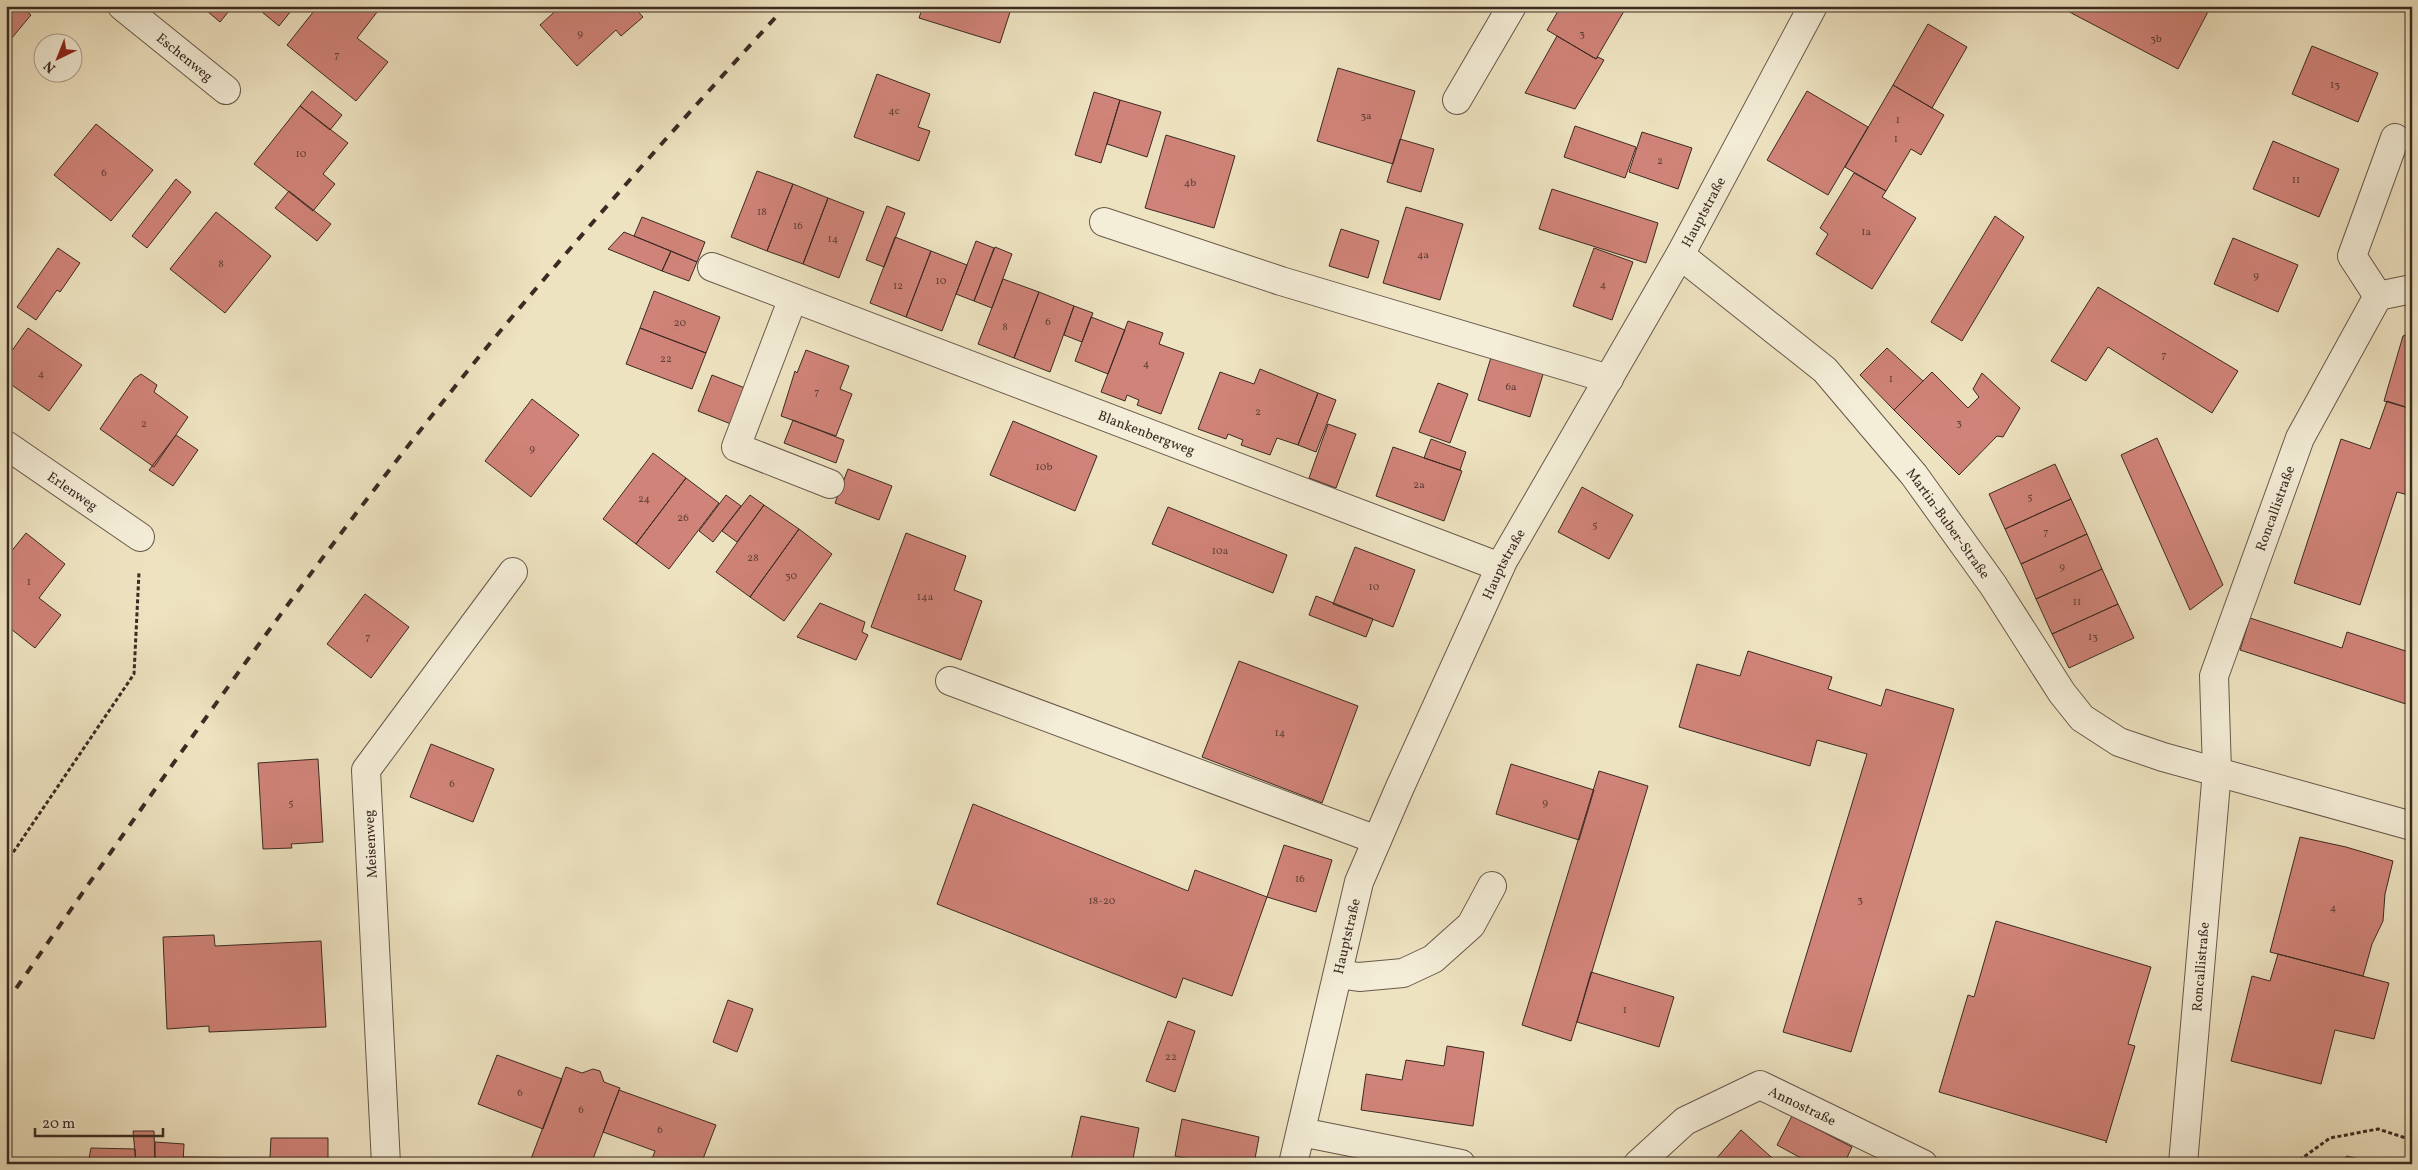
<svg xmlns="http://www.w3.org/2000/svg" width="2418" height="1170" font-family="Vollkorn,serif">
  <rect width="100%" height="100%" fill="#eee3c1"/>
  <filter id="stains"><feTurbulence type="fractalNoise" baseFrequency=".004" numOctaves="4"/><feColorMatrix values="0 0 0 0 .2 0 0 0 0 .09 0 0 0 0 .02 0 0 0 .5 -.17"/></filter>
  <radialGradient id="worn" r=".72"><stop offset=".6" stop-color="#630" stop-opacity="0"/><stop offset="1" stop-color="#630" stop-opacity=".3"/></radialGradient>
  <!-- building -->
  <path fill="#d08378" stroke="#3b2a23" d="M13 6H20L31 15 6 45V15Z
    M201 6H233L220 22Z
    M266 6H295L279 26 262 12Z
    M318 6 381 7 357 38 388 62 356 101 287 45Z
    M561 6H633L643 17 621 36 616 30 577 66 540 25Z
    M923 6H1003L1011 9 1000 43 919 18Z
    M1561 6H1627L1596 59 1547 30Z
    M2058 6H2211L2178 69Z
    M1928 24 1967 47 1932 108 1893 85Z
    M1557 36 1596 59 1598 57 1604 60 1575 109 1525 93Z
    M2312 46 2378 73 2358 122 2292 94Z
    M1338 68 1415 91 1393 164 1317 141Z
    M877 74 930 94 918 127 930 131 919 161 854 137Z
    M1893 85 1944 115 1921 155 1911 149 1886 191 1845 167Z
    M312 91 342 115 330 130 300 106Z
    M1807 91 1868 127 1828 195 1767 160Z
    M1094 92 1120 100 1101 163 1075 155Z
    M1120 100 1161 112 1147 157 1107 144Z
    M300 106 348 143 323 174 335 184 313 211 254 164Z
    M96 124 153 170 111 221 54 175Z
    M1575 126 1636 147 1625 178 1564 157Z
    M1642 132 1692 148 1678 189 1629 172Z
    M1166 135 1235 156 1214 228 1145 208Z
    M1400 139 1434 149 1421 192 1387 182Z
    M2273 141 2339 169 2319 217 2253 189Z
    M757 171 793 184 767 251 731 237Z
    M1854 173 1886 191 1882 197 1916 218 1872 289 1816 254 1828 234 1820 228Z
    M176 179 191 192 147 248 132 236Z
    M793 184 828 198 803 264 767 251Z
    M1552 189 1658 223 1646 263 1539 229Z
    M289 191 331 224 317 241 275 208Z
    M828 198 864 212 839 278 803 264Z
    M887 206 905 213 884 267 866 260Z
    M1406 207 1463 224 1440 300 1383 283Z
    M216 212 271 256 225 313 170 269Z
    M1995 216 2024 237 1962 341 1931 322Z
    M642 217 705 242 697 262 634 236Z
    M1341 229 1379 241 1368 278 1329 266Z
    M624 232 671 251 662 271 608 249Z
    M895 237 931 251 906 317 870 303Z
    M2233 238 2298 265 2278 312 2214 284Z
    M976 241 994 248 974 301 956 294Z
    M995 247 1012 254 992 308 974 301Z
    M58 248 80 263 60 292 57 290 36 320 17 307Z
    M1594 248 1633 262 1612 320 1573 306Z
    M671 251 697 262 689 281 662 271Z
    M931 251 967 265 942 331 906 317Z
    M1003 279 1039 292 1014 358 978 344Z
    M2098 287 2238 371 2212 413 2108 347 2086 381 2051 361Z
    M654 291 720 317 706 353 640 328Z
    M1039 292 1074 306 1050 372 1014 358Z
    M1074 306 1093 313 1082 342 1064 335Z
    M1091 317 1125 330 1108 374 1075 361Z
    M1128 321 1163 333 1159 344 1184 353 1161 414 1137 405 1139 400 1127 395 1125 401 1101 392Z
    M28 328 82 365 49 411 6 381V359Z
    M640 328 706 353 692 389 626 364Z
    M2412 332V409L2384 401 2403 336Z
    M1887 348 1923 381 1894 410 1860 375Z
    M806 350 849 366 840 389 852 394 836 436 781 416 795 371 797 373Z
    M1492 354 1544 371 1530 417 1478 400Z
    M1260 369 1318 393 1298 445 1277 438 1270 455 1241 445 1243 440 1228 434 1226 439 1198 429 1220 372 1254 384Z
    M1932 372 1968 408 1979 397 1973 389 1982 373 2020 408 2003 437 1997 436 1959 475 1894 410Z
    M141 374 157 385 154 392 188 417 154 467 100 429 134 379Z
    M712 375 745 388 731 424 698 411Z
    M1438 383 1468 394 1450 443 1419 432Z
    M1318 393 1336 400 1316 452 1298 445Z
    M532 399 579 435 531 497 485 461Z
    M2387 401 2412 409V496L2397 492 2360 605 2294 583 2341 439 2370 449Z
    M793 420 844 440 836 463 784 443Z
    M1013 421 1097 456 1075 511 990 475Z
    M1328 424 1356 434 1336 488 1309 478Z
    M176 435 198 450 173 486 149 470Z
    M2157 438 2223 585 2190 610 2121 455Z
    M1431 439 1466 452 1460 470 1424 458Z
    M1393 447 1462 471 1444 521 1376 496Z
    M653 453 686 478 636 544 603 519Z
    M2055 464 2071 499 2005 529 1989 494Z
    M848 469 892 486 879 520 835 503Z
    M686 478 719 503 669 569 636 544Z
    M1582 487 1633 515 1609 559 1558 532Z
    M726 495 741 506 713 542 699 531Z
    M750 495 764 505 737 542 722 531Z
    M2071 499 2087 534 2021 564 2005 529Z
    M764 505 799 529 750 597 716 572Z
    M1168 507 1287 555 1273 593 1152 544Z
    M799 529 832 554 784 621 750 597Z
    M26 533 65 564 39 598 61 615 35 648 6 625V558Z
    M906 533 966 556 954 590 982 601 961 660 871 627Z
    M2087 534 2102 569 2036 599 2021 564Z
    M1355 547 1415 570 1393 627 1333 604Z
    M2102 569 2118 604 2052 634 2036 599Z
    M365 594 409 627 371 678 327 644Z
    M1316 596 1373 619 1366 637 1309 615Z
    M820 603 865 622 862 632 868 635 856 660 797 637Z
    M2118 604 2134 638 2069 668 2052 634Z
    M2250 618 2342 648 2347 632 2412 653V706L2240 650Z
    M1748 651 1832 677 1828 689 1881 706 1886 689 1954 709 1851 1052 1783 1032 1867 754 1817 740 1810 766 1679 727 1697 664 1740 676Z
    M1239 661 1358 706 1322 803 1202 757Z
    M431 744 494 769 473 822 410 797Z
    M318 759 323 842 291 844 292 848 263 849 258 763Z
    M1511 764 1594 790 1579 840 1496 814Z
    M1599 771 1648 786 1571 1041 1522 1025Z
    M973 804 1188 891 1195 870 1267 897 1232 996 1183 978 1176 998 937 904Z
    M2300 837 2346 847 2393 861 2385 894 2383 921 2372 944 2363 976 2270 952Z
    M1284 845 1332 860 1316 912 1267 897Z
    M1996 921 2151 967 2128 1044 2135 1046 2106 1143V1141L1939 1092 1968 995 1974 997Z
    M214 935 215 946 321 941 326 1027 209 1032V1026L167 1029 163 937Z
    M2278 954 2389 983 2374 1039 2335 1030 2321 1084 2231 1061 2252 976 2270 981Z
    M1591 972 1674 997 1659 1047 1577 1022Z
    M728 1000 753 1009 737 1052 713 1042Z
    M1168 1021 1195 1031 1175 1092 1146 1081Z
    M1447 1046 1484 1052 1473 1126 1361 1110 1366 1074 1402 1080 1406 1060 1444 1066Z
    M497 1055 562 1079 543 1129 478 1104Z
    M566 1067 582 1073 593 1069 600 1071 604 1082 620 1088 591 1164H529Z
    M619 1090 716 1125 701 1164H650L655 1151 603 1132Z
    M1081 1116 1139 1128 1132 1164H1070Z
    M1792 1116 1852 1147 1844 1164H1812L1777 1145Z
    M1182 1119 1259 1137 1254 1164H1216L1175 1156Z
    M1741 1130 1779 1164H1721L1716 1159Z
    M133 1131H154L155 1164H136Z
    M271 1138H328V1164H183V1157L270 1158Z
    M155 1142 184 1144 183 1164H155Z
    M91 1148 135 1149 136 1164H88Z
    M2347 1156 2366 1161 2367 1164H2338Z"/>
  <g fill="none" stroke-linecap="round" stroke-linejoin="round">
    <defs>
      <g id="minor">
        <path id="s1" d="M122 6 226 90"/>
        <path d="M1457 100 1512 6"/>
        <path d="M1104 222 1281 281 1609 379"/>
        <path id="s2" d="M1680 255 1825 370 1914 475 1993 585 2062 693 2082 718 2119 742 2163 757 2412 826"/>
        <path id="s3" d="M712 267 1500 567"/>
        <path d="M2378 296 2352 256 2395 138"/>
        <path d="M793 298 736 447 830 484"/>
        <path id="s4" d="M6 445 140 537"/>
        <path d="M950 681 1377 840"/>
        <path d="M1338 974 1359 977 1403 973 1433 959 1471 925 1492 886"/>
        <path d="M1301 1132 1461 1164"/>
        <path d="M386 1164 366 770 513 572"/>
        <path id="s5" d="M1293 1164 1359 882 1400 787 1503 561 1680 255 1813 6"/>
        <path id="s6" d="M1638 1164 1685 1121 1760 1085 1923 1164"/>
        <path id="s7" d="M2183 1164 2217 771 2214 676 2300 438 2378 296 2407 290 2412 291"/>
      </g>
    </defs>
    <!-- minor casing -->
    <use href="#minor" stroke="#68584a" stroke-width="30"/>
    <!-- path -->
    <path stroke="#3b2a23" stroke-width="3" stroke-dasharray="4 2.5" stroke-linecap="butt" d="M6 863 134 674 139 572
      M2294 1164 2330 1138 2378 1129 2412 1140"/>
    <!-- minor -->
    <use href="#minor" stroke="#f4edd7" stroke-width="28"/>
    <!-- rail -->
    <path stroke="#3b2a23" stroke-width="4" stroke-dasharray="9 9" stroke-linecap="butt" d="M6 1003C162 778 318 553 492 341 587 227 685 116 786 6"/>
  </g>
  <g text-anchor="middle" stroke-width="4" stroke-linejoin="round" paint-order="stroke">
    <!-- number labels -->
    <g font-size="11" fill="#604038">
      <text x="580" y="37">9</text>
      <text x="1582" y="37">3</text>
      <text x="2156" y="42">3b</text>
      <text x="337" y="58">7</text>
      <text x="2335" y="88">13</text>
      <text x="894" y="114">4c</text>
      <text x="1366" y="119">3a</text>
      <text x="1898" y="123">1</text>
      <text x="1896" y="142">1</text>
      <text x="301" y="157">10</text>
      <text x="1660" y="164">2</text>
      <text x="104" y="176">6</text>
      <text x="2296" y="183">11</text>
      <text x="1190" y="186">4b</text>
      <text x="762" y="215">18</text>
      <text x="798" y="229">16</text>
      <text x="1866" y="235">1a</text>
      <text x="833" y="242">14</text>
      <text x="1423" y="258">4a</text>
      <text x="221" y="267">8</text>
      <text x="2256" y="279">9</text>
      <text x="941" y="284">10</text>
      <text x="1603" y="288">4</text>
      <text x="898" y="289">12</text>
      <text x="1048" y="325">6</text>
      <text x="680" y="326">20</text>
      <text x="1005" y="330">8</text>
      <text x="2164" y="358">7</text>
      <text x="666" y="362">22</text>
      <text x="1146" y="367">4</text>
      <text x="41" y="377">4</text>
      <text x="1891" y="382">1</text>
      <text x="1511" y="390">6a</text>
      <text x="817" y="395">7</text>
      <text x="1258" y="415">2</text>
      <text x="1959" y="426">3</text>
      <text x="144" y="427">2</text>
      <text x="532" y="452">9</text>
      <text x="1044" y="470">10b</text>
      <text x="1419" y="488">2a</text>
      <text x="2030" y="500">5</text>
      <text x="644" y="502">24</text>
      <text x="683" y="521">26</text>
      <text x="1595" y="528">5</text>
      <text x="2046" y="535">7</text>
      <text x="1220" y="554">10a</text>
      <text x="753" y="561">28</text>
      <text x="2062" y="570">9</text>
      <text x="791" y="579">30</text>
      <text x="29" y="585">1</text>
      <text x="1374" y="590">10</text>
      <text x="925" y="600">14a</text>
      <text x="2077" y="605">11</text>
      <text x="368" y="640">7</text>
      <text x="2093" y="640">13</text>
      <text x="1280" y="736">14</text>
      <text x="452" y="787">6</text>
      <text x="291" y="806">5</text>
      <text x="1545" y="806">9</text>
      <text x="1300" y="882">16</text>
      <text x="1860" y="903">3</text>
      <text x="1102" y="904">18-20</text>
      <text x="2333" y="911">4</text>
      <text x="1625" y="1013">1</text>
      <text x="1171" y="1060">22</text>
      <text x="520" y="1096">6</text>
      <text x="581" y="1113">6</text>
      <text x="660" y="1133">6</text>
    </g>
    <!-- street labels -->
    <g font-size="14" fill="#3b2a23" stroke="#f4edd7">
      <text dy="5" stroke="none"><textPath href="#s1" startOffset="81">Eschenweg</textPath></text>
      <text dy="5" stroke="none"><textPath href="#s5" startOffset="1044">Hauptstraße</textPath></text>
      <text dy="5" stroke="none"><textPath href="#s3" startOffset="465">Blankenbergweg</textPath></text>
      <text dy="5" stroke="none"><textPath href="#s4" startOffset="81">Erlenweg</textPath></text>
      <text dy="5" stroke="none"><textPath href="#s7" startOffset="668">Roncallistraße</textPath></text>
      <text dy="5" stroke="none"><textPath href="#s2" startOffset="382">Martin-Buber-Straße</textPath></text>
      <text dy="5" stroke="none"><textPath href="#s5" startOffset="639">Hauptstraße</textPath></text>
      <text transform="translate(370 844) rotate(-93)" y="5">Meisenweg</text>
      <text dy="5" stroke="none"><textPath href="#s5" startOffset="234">Hauptstraße</textPath></text>
      <text dy="5" stroke="none"><textPath href="#s7" startOffset="198">Roncallistraße</textPath></text>
      <text dy="5" stroke="none"><textPath href="#s6" startOffset="194">Annostraße</textPath></text>
    </g>
  </g>
  <!-- margin -->
  <rect width="2418" height="1170" fill="none" stroke="#eee3c1" stroke-width="25"/>
  <rect x="8" y="8" width="2403" height="1155" fill="none" stroke="#3b2a23" stroke-width="2.5"/>
  <rect x="12" y="12" width="2393" height="1145" fill="none" stroke="#3b2a23"/>
  <!-- north arrow -->
  <g transform="translate(58 58) rotate(223)"><circle r="24" fill="#f4edd7" stroke="#aa9f8f"/>
  <path d="M0-4L9 19L0 12L-9 19Z" fill="#8f2418"/>
  <text y="-8" font-size="14" font-weight="bold" text-anchor="middle" fill="#3b2a23">N</text>
  </g>
  <!-- scale -->
  <path d="M35 1128v8h128v-8" fill="none" stroke="#3b2a23" stroke-width="2.5"/>
  <text x="42" y="1128" font-size="15" fill="#3b2a23" stroke="#f4edd7" stroke-width="4" paint-order="stroke">20 m</text>
  <rect width="100%" height="100%" filter="url(#stains)"/>
  <rect width="100%" height="100%" fill="url(#worn)"/>
</svg>
